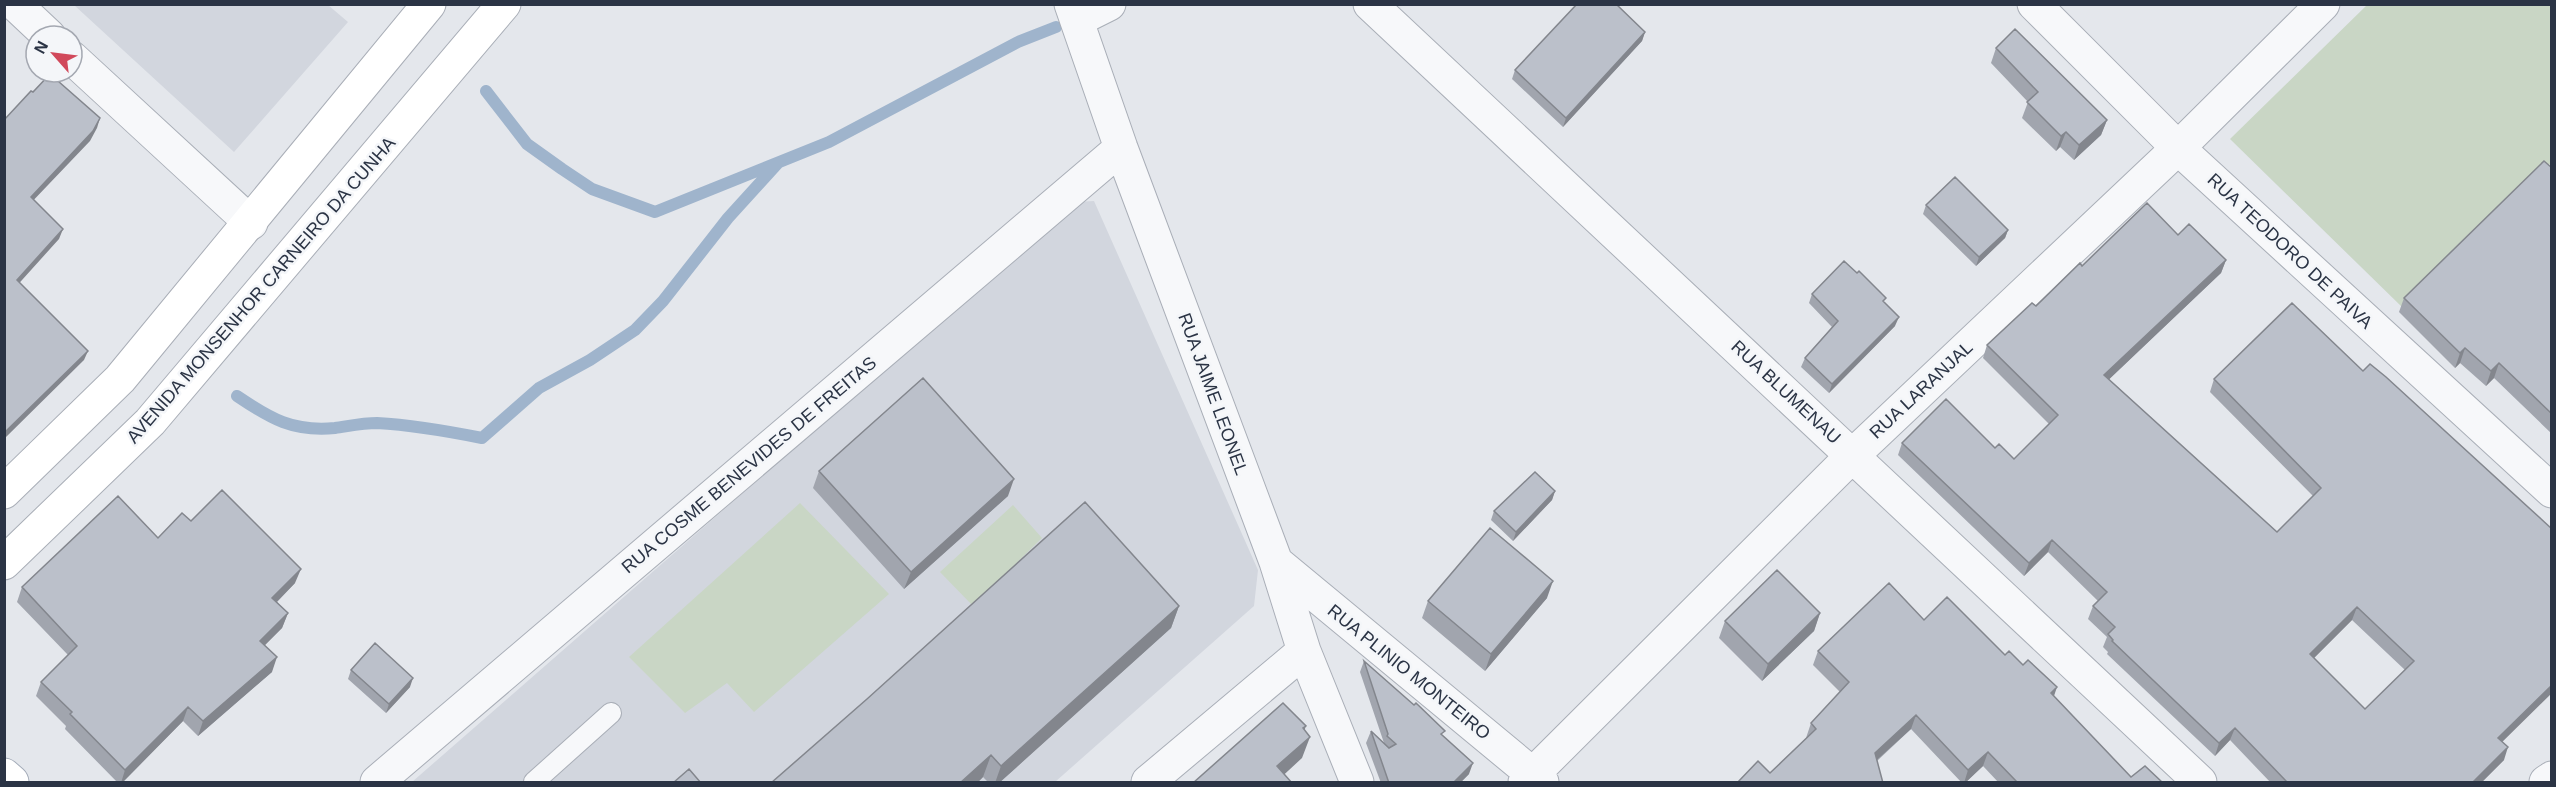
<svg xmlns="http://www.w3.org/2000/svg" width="2556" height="787" font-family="Helvetica,sans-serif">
  <rect width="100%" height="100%" fill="#e4e7ec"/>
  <!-- built -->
  <path fill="#d2d6de" d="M74 5H328L348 22 234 152Z
    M1094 201 1258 570 1254 606 1055 782H412L1076 202Z"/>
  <!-- green -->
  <path fill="#c9d6c5" d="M2367 5H2551V163L2403 308 2230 139Z
    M800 503 889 594 754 712 727 683 685 713 629 657Z
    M1013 505 1042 538 973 606 940 572Z"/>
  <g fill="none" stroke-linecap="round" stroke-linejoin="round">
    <!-- stream -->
    <path stroke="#9fb4cc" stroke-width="12" d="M486 91 527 144 562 169 592 189 655 212 829 142 1018 42 1056 27
      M237 396C271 419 293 432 335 428 349 426 363 423 377 423 412 425 447 431 482 438L539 388 590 360 635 330 663 301 728 218 778 163"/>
    <defs>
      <path id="service" d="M534 782 611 713"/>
      <path id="minor" d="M15 4 49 36
        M1071 4 1121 148 1276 562 1304 651 1357 782
        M1370 4 2200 782
        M2034 4 2178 148 2552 491
        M1077 20 1109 4
        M72 58 251 223
        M1276 562 1542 782
        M377 782 1121 148
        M1148 782 1304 651
        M1525 782 1853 455 2178 148 2323 4
        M2546 782 2552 778"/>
      <path id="secondary" d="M4 492 120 379 429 4
        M4 563 150 422 504 4"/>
      <path id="primary" d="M4 775 12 782"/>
    </defs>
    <!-- service casing -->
    <use href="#service" stroke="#a9aeb7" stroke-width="22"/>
    <!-- minor casing -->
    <use href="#minor" stroke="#a9aeb7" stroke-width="35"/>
    <!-- secondary casing -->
    <use href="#secondary" stroke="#a9aeb7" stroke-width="35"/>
    <!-- primary casing -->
    <use href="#primary" stroke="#a3abb8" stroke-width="35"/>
    <!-- service -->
    <use href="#service" stroke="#f7f8fa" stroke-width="20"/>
    <!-- minor -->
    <use href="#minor" stroke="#f7f8fa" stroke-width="33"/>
    <!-- secondary -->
    <use href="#secondary" stroke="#fff" stroke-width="33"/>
    <!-- primary -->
    <use href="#primary" stroke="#fff" stroke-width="33"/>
  </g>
  <!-- wall -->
  <path fill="#a1a5ae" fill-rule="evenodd" d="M1645 32 1642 41 1563 127 1512 79 1515 70Z
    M1996 48 2107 120 2101 135 2074 160 2060 147 2056 151 2022 118 2028 102 1991 63Z
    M2552 168V434L2494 378 2486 386 2460 363 2455 368 2399 312 2404 298Z
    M1926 205 2008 230 2005 238 1976 266 1923 214Z
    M2178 235 2226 260 2221 273 2109 379 2277 532 2313 496 2210 392 2214 379 2292 303 2502 742 2504 760 2481 783H2271L2230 740 2215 756 2107 654 2108 652 2103 647 2107 637 2088 619 2093 606 2098 601 2048 552 2024 576 1898 455 1902 443 1995 448 2014 459 2049 424 1983 358 1987 345 2036 306 2082 266ZM2352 620 2405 670 2365 709 2314 658Z
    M1812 294 1885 303 1895 326 1829 393 1801 367 1805 358 1832 327 1809 303Z
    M819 471 1008 496 904 589 813 488Z
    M1555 491 1552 500 1513 541 1491 520 1494 511Z
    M191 521 295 583 277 602 288 613 282 628 265 645 272 672 198 736 183 721 122 783H118L65 729 66 726 36 696 41 682 68 655 17 602 22 587 158 538Z
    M1547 598 1485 671 1422 618 1428 601Z
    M1179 606 1171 628 999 783H989L983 777 977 783H771Z
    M1820 613 1814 631 1762 681 1719 638 1725 621Z
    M1924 620 2005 655 2054 696 2131 777 2163 783H1999L1983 766 1965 783H1962L1911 729 1877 761 1770 773 1806 738 1811 723 1840 692 1813 665 1818 651Z
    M1364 661 1443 736 1469 774 1460 783H1381L1366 743 1371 731 1384 743 1360 672Z
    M351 670 410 687 386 713 348 679Z"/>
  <!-- shaded-wall -->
  <path fill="#83868d" d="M1645 32 1642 41 1563 127 1566 118Z
    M100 118 97 128 90 141 27 207 31 197Z
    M2107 120 2101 135 2074 160 2079 145Z
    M2066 132 2060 147 2056 151 2061 136Z
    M63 229 59 239 13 290 17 280Z
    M2008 230 2005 238 1976 266 1979 257Z
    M2226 260 2221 273 2100 388 2104 375Z
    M1899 317 1895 326 1829 393 1832 384Z
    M2465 348 2460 363 2455 368 2460 353Z
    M88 351 84 360 4 439V433Z
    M2499 363 2494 378 2486 386 2491 371Z
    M1014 479 1008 496 904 589 911 572Z
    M1555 491 1552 500 1513 541 1516 532Z
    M2052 540 2048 552 2024 576 2029 563Z
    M301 569 295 583 267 612 272 598Z
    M1553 581 1547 598 1485 671 1491 654Z
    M1179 606 1171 628 999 783H995L1001 766Z
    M2357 607 2352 620 2305 667 2310 654Z
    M288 613 282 628 255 655 260 641Z
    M1820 613 1814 631 1762 681 1768 664Z
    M277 657 272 672 198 736 203 721Z
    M413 678 410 687 386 713 389 704Z
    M2552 685V693L2493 751 2498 738Z
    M2057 687 2052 702 2051 693Z
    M188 707 183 721 122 783H121L125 770Z
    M1916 715 1911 729 1869 767 1875 753Z
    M1306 726 1298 747 1310 737 1302 758 1275 783 1277 766 1303 728Z
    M2235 728 2230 740 2215 756 2219 743Z
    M2508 747 2504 760 2481 783H2472Z
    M1988 752 1983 766 1965 783H1964L1968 770Z
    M991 755 983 777 977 783H960Z
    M1473 763 1469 774 1460 783H1453Z"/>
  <!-- building -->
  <path fill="#bbc0ca" stroke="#83868d" stroke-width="1.5" fill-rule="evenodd" d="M1577 4H1616L1645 32 1566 118 1515 70Z
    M2015 29 2107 120 2079 145 2066 132 2061 136 2027 102 2038 92 1996 48Z
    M50 74 100 118 93 131 31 197 63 229 17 280 88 351 4 433V120L31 91 33 92Z
    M2544 161 2552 168V414L2499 363 2491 371 2465 348 2460 353 2404 298Z
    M1955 177 2008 230 1979 257 1926 205Z
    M2147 203 2178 235 2189 224 2226 260 2104 375 2277 532 2321 488 2214 379 2292 303 2363 371 2370 364 2386 377 2552 529V685L2498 738 2508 747 2472 783H2288L2235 728 2219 743 2112 641 2113 640 2108 634 2115 627 2093 606 2107 592 2052 540 2029 563 1902 443 1946 399 1995 448 1999 444 2014 459 2058 415 1987 345 2032 303 2036 306 2080 263 2082 266ZM2357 607 2414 661 2365 709 2310 654Z
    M1844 261 1857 273 1859 271 1886 298 1883 301 1899 317 1832 384 1805 358 1838 321 1812 294Z
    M923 378 1014 479 911 572 819 471Z
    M1535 472 1555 491 1516 532 1494 511Z
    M222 490 301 569 272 598 288 613 260 641 277 657 203 721 188 707 125 770 70 714 72 712 41 682 77 646 22 587 118 496 158 538 182 513 191 521Z
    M1085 502 1179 606 1001 766 991 755 960 783H771L867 699Z
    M1490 528 1553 581 1491 654 1428 601Z
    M1777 570 1820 613 1768 664 1725 621Z
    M1889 583 1924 620 1947 597 2005 655 2009 651 2023 665 2028 660 2057 687 2051 693 2131 777 2145 766 2163 783H2018L1988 752 1968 770 1916 715 1875 753 1883 783H1737L1758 761 1770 773 1816 729 1811 723 1849 682 1818 651Z
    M375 643 413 678 389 704 351 670Z
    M1364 661 1414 705 1416 703 1445 731 1441 734 1473 763 1453 783H1389L1371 731 1389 748 1396 744 1387 736 1388 734Z
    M1283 703 1306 726 1303 728 1310 737 1277 766 1292 783H1193Z
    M689 769 701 783H673Z"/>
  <g text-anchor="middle" stroke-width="5" stroke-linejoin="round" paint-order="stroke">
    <!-- street labels -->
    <g font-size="18" fill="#2b3445" stroke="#f4f6f9">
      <text transform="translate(2290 251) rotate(43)" y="6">RUA TEODORO DE PAIVA</text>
      <text transform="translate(261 290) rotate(-49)" y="6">AVENIDA MONSENHOR CARNEIRO DA CUNHA</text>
      <text transform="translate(1921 390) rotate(-43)" y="6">RUA LARANJAL</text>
      <text transform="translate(1786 392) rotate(43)" y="6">RUA BLUMENAU</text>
      <text transform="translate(1213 394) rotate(70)" y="6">RUA JAIME LEONEL</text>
      <text transform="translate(749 465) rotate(-40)" y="6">RUA COSME BENEVIDES DE FREITAS</text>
      <text transform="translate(1409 672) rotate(39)" y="6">RUA PLINIO MONTEIRO</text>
    </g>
  </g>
  <!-- border -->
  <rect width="2556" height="787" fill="none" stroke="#2b3445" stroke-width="12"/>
  <!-- north arrow -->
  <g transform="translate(54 54) rotate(298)"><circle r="28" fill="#f4f6f9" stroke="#a4a8b1" stroke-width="1.5"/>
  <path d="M0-4.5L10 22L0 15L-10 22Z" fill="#d1495b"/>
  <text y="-9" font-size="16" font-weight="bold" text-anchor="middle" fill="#2b3445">N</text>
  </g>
</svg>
